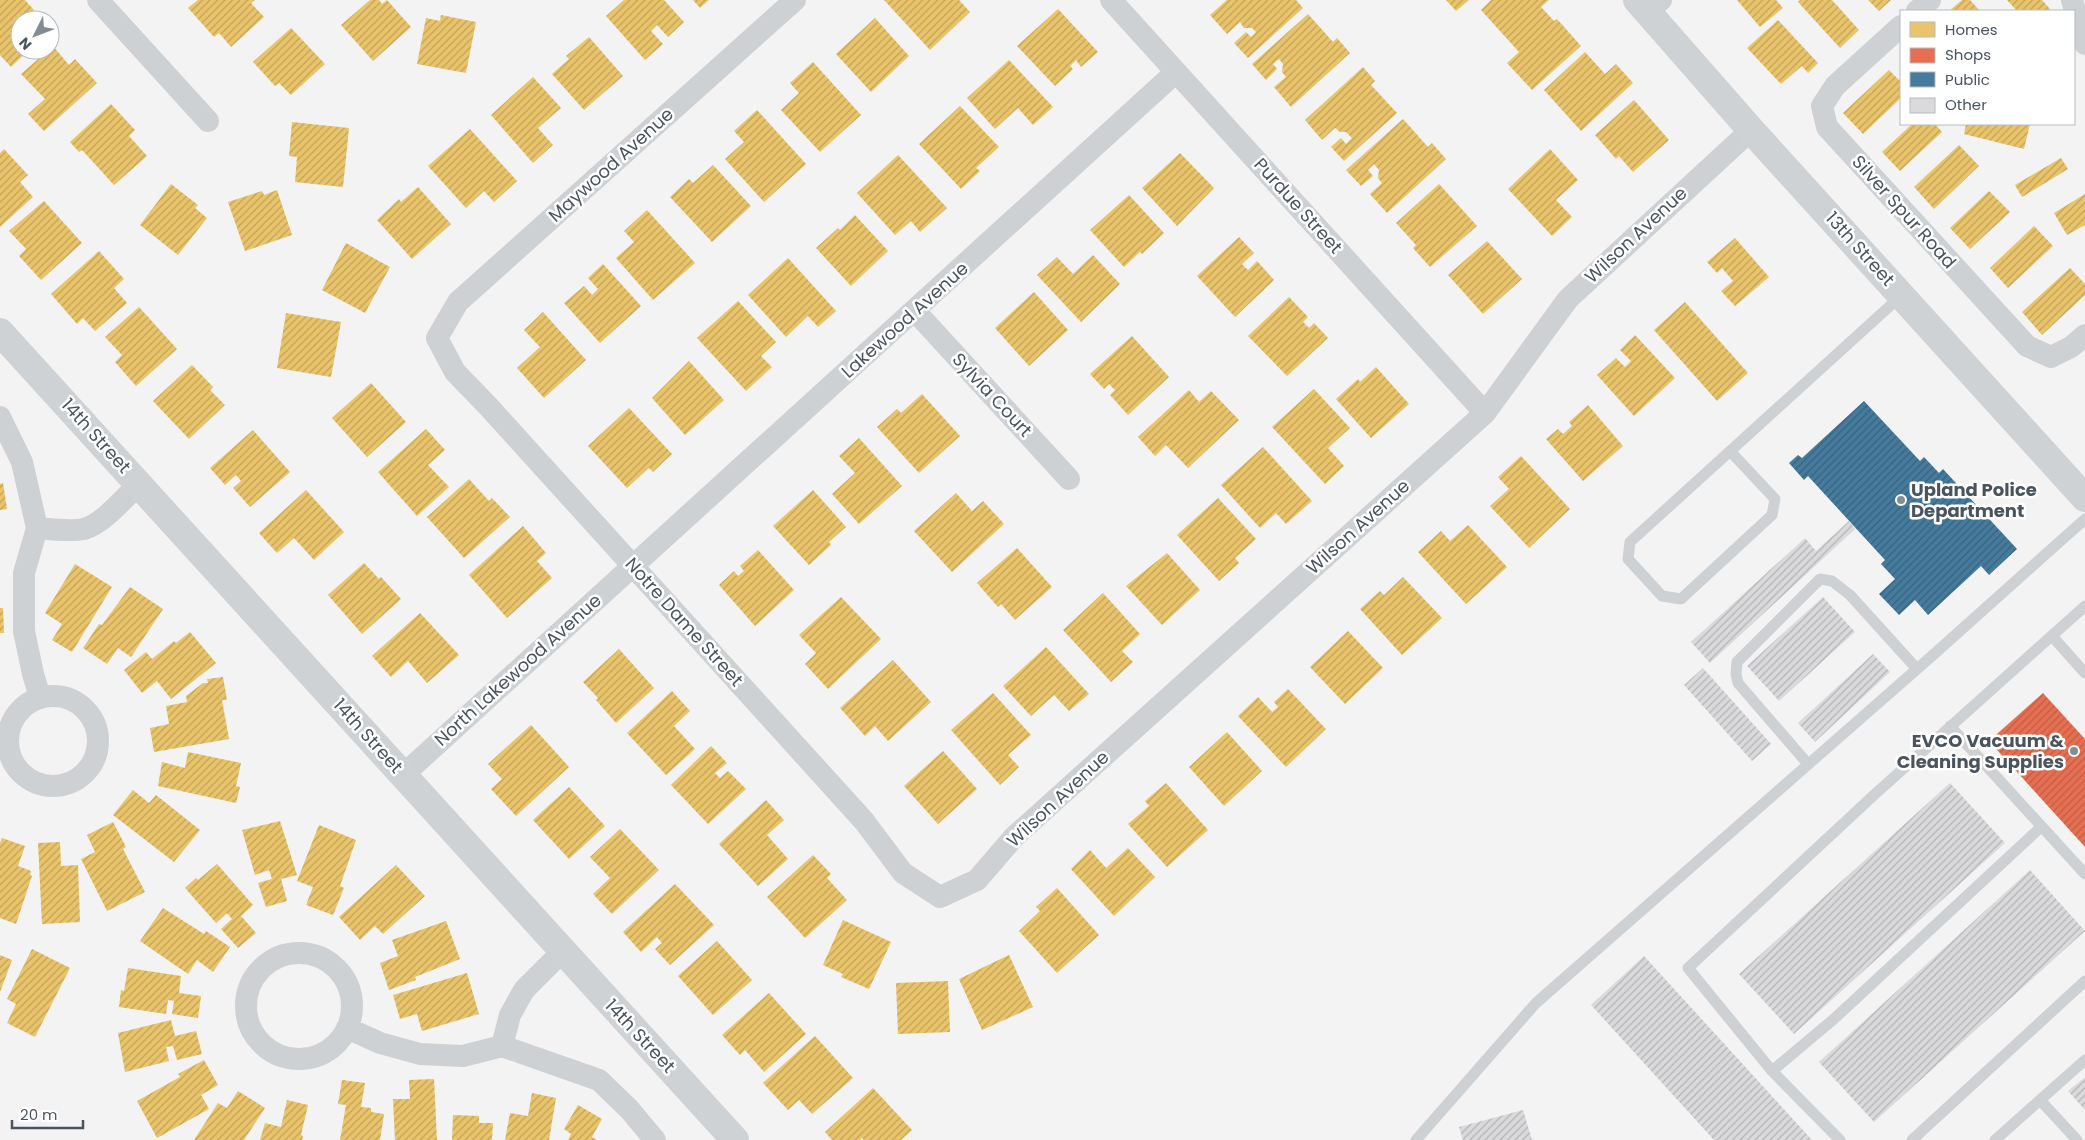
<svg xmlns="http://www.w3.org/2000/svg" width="2085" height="1140" font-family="Poppins,sans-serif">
  <defs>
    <pattern id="homes-hatch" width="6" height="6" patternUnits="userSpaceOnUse" patternTransform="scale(1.25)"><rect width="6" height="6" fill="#e9c46a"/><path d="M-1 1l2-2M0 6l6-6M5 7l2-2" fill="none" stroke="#bfa25a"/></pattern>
    <pattern id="shops-hatch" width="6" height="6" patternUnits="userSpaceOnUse" patternTransform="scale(1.25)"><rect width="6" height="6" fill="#e76f51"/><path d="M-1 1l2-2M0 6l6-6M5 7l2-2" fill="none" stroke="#bd5e46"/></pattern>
    <pattern id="public-hatch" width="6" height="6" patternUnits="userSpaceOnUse" patternTransform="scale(1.25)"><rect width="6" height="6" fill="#457b9d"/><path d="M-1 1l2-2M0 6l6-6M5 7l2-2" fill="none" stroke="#39627d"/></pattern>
    <pattern id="building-hatch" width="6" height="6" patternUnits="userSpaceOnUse" patternTransform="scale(1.25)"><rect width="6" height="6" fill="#dadadc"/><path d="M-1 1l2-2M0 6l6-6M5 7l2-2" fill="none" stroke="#b3b3b6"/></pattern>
  </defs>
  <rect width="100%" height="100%" fill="#f3f3f3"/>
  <!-- homes -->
  <path fill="url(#homes-hatch)" d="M0 0H25L34 10 26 18 28 20H20V50H29L11 67 0 55Z
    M198 0H255L251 3 264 17 231 47 219 33 214 37 188 8Z
    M370 0H379L382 4 387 0 411 27 373 61 341 25Z
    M624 0H664L684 22 668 37 657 25 651 31 663 44 645 60 606 16Z
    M693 0H709L700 8Z
    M884 0H959L970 12 930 50Z
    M1227 0H1296L1303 8 1248 58 1234 43 1246 32 1251 37 1256 32 1252 28H1244L1240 22 1227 34 1210 15Z
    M1446 0H1469L1456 11Z
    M1491 0H1549L1541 7 1554 21 1557 19 1581 46 1532 90 1507 63 1519 52 1481 10Z
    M1737 0H1776L1783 8 1760 27Z
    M1800 0H1832L1859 30 1840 48 1798 2Z
    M1868 0H1891L1879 11Z
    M1962 0H1970L1980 11H1949Z
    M2007 0H2042L2050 9 2048 11H2017Z
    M1058 9 1098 52 1081 67 1076 60 1070 66 1073 69 1055 86 1017 46Z
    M1308 14 1333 42 1337 38 1350 53 1291 107 1274 87 1286 77 1282 72 1283 64 1279 59 1273 64 1277 69 1266 80 1252 64Z
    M441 15 476 22 466 73 417 64 426 18 440 21Z
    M875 18 909 56 871 92 836 54Z
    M1778 20 1818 63 1808 73 1802 66 1781 84 1747 48Z
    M291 28 325 64 291 95 279 83 275 86 253 62Z
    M589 37 623 76 584 110 552 74 569 59 566 56Z
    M53 46 69 65 75 59 97 83 44 131 28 114 45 99 21 74Z
    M1585 52 1605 74 1616 64 1633 83 1581 131 1544 90Z
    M1009 60 1053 107 1033 125 1018 108 995 129 967 98Z
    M813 62 861 115 820 152 781 110 799 93 790 83Z
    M1363 67 1375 81 1371 85 1397 113 1344 161 1331 147 1341 138 1346 144 1352 138 1346 132H1340L1335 128 1322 140 1305 120Z
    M1889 70 1901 82V98L1863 134 1843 113Z
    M533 77 561 108 538 128 553 145 533 163 491 115Z
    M1634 100 1669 140 1633 172 1619 156 1616 159 1595 135Z
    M111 104 135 130 129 136 147 156 114 185 82 150 79 152 70 142Z
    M960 106 999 147 976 168 980 171 961 189 919 144Z
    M757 110 806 164 764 202 725 159 744 142 734 131Z
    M1403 119 1428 147 1432 143 1446 159 1387 213 1370 194 1382 183 1378 178 1379 170 1374 164 1368 170 1373 176 1361 186 1346 170Z
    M292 122 349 128 343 187 295 182 297 157 289 156Z
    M1912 124H1935L1942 132 1900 171 1882 152Z
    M1966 124H2030L2024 149 1964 134Z
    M470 129 517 181 494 202 484 191 466 208 428 166Z
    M1959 145 1979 166 1934 209 1914 187Z
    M4 149 28 175 20 182 33 197 0 227V153Z
    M1550 149 1578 180 1556 200 1572 217 1552 236 1508 189Z
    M1180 153 1214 188 1177 226 1142 188Z
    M898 155 947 208 920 232 911 221 895 235 857 193Z
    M2061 158 2068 169 2022 197 2015 185Z
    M713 165 751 206 712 242 670 197 689 179 693 183Z
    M171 184 198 205 195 208 207 218 178 255 140 225Z
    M1439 184 1477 226 1430 267 1413 248 1416 245 1396 223Z
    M418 187 451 224 412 259 377 220 399 199 401 202Z
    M277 190 292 235 245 251 228 202 262 191 264 195Z
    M1989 191 2010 212 1970 249 1950 228Z
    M2085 194V225L2067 235 2054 213Z
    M1129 195 1164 233 1142 254 1140 252 1124 267 1090 230Z
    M44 201 82 243 41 280 19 256 26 249 9 231Z
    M647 210 695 263 653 300 616 258 634 242 624 231Z
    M855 215 888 251 851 286 816 248 838 228 840 230Z
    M2034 226 2053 246 2008 288 1990 268Z
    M1239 237 1254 253 1242 264 1248 270 1257 261 1274 280 1235 317 1197 276Z
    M1735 238 1769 277 1735 306 1721 291 1733 281 1722 268 1717 273 1707 262Z
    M1487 241 1522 279 1483 314 1448 275Z
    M346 243 390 267 365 313 322 290Z
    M99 251 124 279 114 288 127 303 95 331 83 318 77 324 51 294Z
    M1093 255 1120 284 1081 322 1037 275 1057 257 1073 274Z
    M788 258 836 311 818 327 808 316 786 337 748 295Z
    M603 264 641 306 600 343 564 303 584 286 592 295 598 289 588 278Z
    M2070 268 2085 284V295L2042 335 2022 312Z
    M1034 292 1068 330 1029 366 995 328Z
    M1289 297 1308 317 1303 322 1309 328 1314 323 1328 338 1287 376 1248 336Z
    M738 301 776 342 761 356 772 367 746 391 697 338Z
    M1685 302 1748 373 1717 401 1654 330Z
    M139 307 177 349 136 386 115 362 122 355 105 337Z
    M543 312 586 360 544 398 517 368 540 347 524 330Z
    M286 313 341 322 331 377 277 368Z
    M1635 335 1675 378 1634 416 1597 375 1616 358 1625 367 1631 361 1620 350Z
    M1132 336 1169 377 1128 415 1110 395 1115 390 1109 384 1104 389 1090 374Z
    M689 361 724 400 685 435 652 398Z
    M192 365 213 387 210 390 225 405 189 439 153 401Z
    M1376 367 1409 404 1371 438 1336 399 1358 379 1360 382Z
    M371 383 406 422 367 457 332 418Z
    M1314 389 1350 428 1328 448 1344 466 1325 484 1272 427Z
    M1189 390 1199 402 1211 391 1239 420 1188 468 1166 445 1155 456 1138 437Z
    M922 394 960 436 919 473 877 427 897 409 901 413Z
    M1588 405 1623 446 1583 481 1546 439 1558 429 1563 434 1572 426 1569 422Z
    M629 408 672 454 653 472 649 468 627 488 588 446Z
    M426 429 445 450 428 465 449 487 417 516 378 472Z
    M253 430 290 472 250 507 233 488 241 481 236 475 225 485 210 468Z
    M859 438 902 486 859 524 832 494 855 473 839 456Z
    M1263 447 1312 501 1286 524 1276 513 1260 528 1221 485Z
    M1521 456 1570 509 1529 548 1490 506 1509 489 1498 477Z
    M469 479 489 501 492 498 510 517 464 558 427 517Z
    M3 483 7 509 0 510V484Z
    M306 490 344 532 314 560 294 538 277 553 259 533Z
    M813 490 846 527 829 542 831 545 809 565 773 526Z
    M956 493 972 511 983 501 1004 524 952 572 914 531Z
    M1218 498 1256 539 1235 558 1239 563 1219 581 1177 535Z
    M1468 525 1507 567 1466 604 1418 552 1441 531 1450 541Z
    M523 526 546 553 537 561 552 578 507 618 469 575Z
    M1017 548 1052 587 1015 620 1001 604 998 607 977 583Z
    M758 550 794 590 755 626 719 585 734 571 738 576 744 571 740 566Z
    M1167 553 1200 590 1162 625 1126 586Z
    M364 563 379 579 381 577 401 599 362 634 328 595Z
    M75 564 112 587 72 652 52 640 62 624 45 613Z
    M1403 577 1442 618 1402 655 1360 609 1380 591 1384 595Z
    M130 587 163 609 131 657 118 648 107 664 83 648 99 624 102 625Z
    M1103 593 1140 634 1122 651 1133 662 1111 682 1063 630Z
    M841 597 881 639 828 689 805 664 816 653 799 635Z
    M0 608H3L4 633H0Z
    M420 613 459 655 427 683 408 661 391 677 372 656Z
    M1348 631 1383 668 1345 704 1310 667Z
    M190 632 216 663 171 699 157 681 142 693 124 670 146 652 152 659 174 641 176 643Z
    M1046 647 1089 694 1069 711 1054 695 1031 716 1003 686Z
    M619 649 654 688 616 723 596 700 598 698 583 682Z
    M893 660 931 702 888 741 875 726 865 736 840 708Z
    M223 677 227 700H222L229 739 154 752 150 728 169 724 166 706 187 702 186 696 203 683H208L207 679Z
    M1288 689 1326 729 1286 767 1238 716 1258 697 1272 712 1278 707 1274 702Z
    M672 691 690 711 674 726 695 749 666 775 627 733Z
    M993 693 1031 735 1008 755 1019 767 1000 785 951 730Z
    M531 725 569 767 516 816 491 789 502 779 488 764Z
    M1227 732 1262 771 1224 806 1189 767Z
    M711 746 727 763 715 773 720 778 728 771 746 789 708 824 671 785Z
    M943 751 977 789 938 824 904 786Z
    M188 752 241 763 236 786 240 787 236 803 158 786 162 762 185 768Z
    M1166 783 1208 830 1167 867 1128 824 1149 806 1145 801Z
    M569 787 605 826 569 859 533 820Z
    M133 790 149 803 156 795 200 830 174 862 113 815Z
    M766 800 784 820 767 835 788 859 758 886 719 844Z
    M280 821 297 875 281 879 287 901 266 907 258 883 272 879 269 870 255 875 242 830Z
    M113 822 126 847 123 849 145 892 107 911 81 859 95 852 87 835Z
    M319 825 356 840 340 886 344 888 333 915 306 905 313 887 297 881Z
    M620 829 659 870 612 914 593 894 610 878 590 857Z
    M2 838 25 846 18 866 31 871 30 875 32 876 16 924 0 918V843Z
    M60 842 61 866 78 865 80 922 42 924 38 843Z
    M1128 848 1155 877 1114 916 1071 869 1090 850 1106 868Z
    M813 855 831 874 827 878 847 900 805 938 767 897Z
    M217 864 253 905 241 916 256 933 238 948 221 929 232 919 227 913 216 923 185 888 196 878 198 880Z
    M396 865 425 896 383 934 375 926 360 940 339 917Z
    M675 884 714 925 670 965 655 949 662 943 657 937 641 952 623 932Z
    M1057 888 1099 935 1057 973 1019 931 1040 911 1036 907Z
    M163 908 204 934 206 931 230 947 213 972 197 960 188 974 140 941Z
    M843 920 891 942 869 989 841 977 843 974 823 965Z
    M446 921 460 959 415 977 416 980 389 990 380 963 398 956 392 940Z
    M717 941 752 980 713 1015 678 976Z
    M32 949 70 968 35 1037 7 1023 16 1004 7 999Z
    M0 955 12 960 0 992Z
    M1009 955 1033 1007 982 1030 959 979Z
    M128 968 181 976 179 993 201 996 198 1018 172 1014 174 1001 168 1000 166 1014 119 1007 121 990 124 991Z
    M467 973 479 1014 422 1031 417 1014 400 1019 393 995Z
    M948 981 950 1032 898 1034 896 983Z
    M769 993 806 1034 764 1072 745 1050 740 1055 722 1035Z
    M171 1020 175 1036 196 1031 202 1054 177 1060 173 1046 166 1047 169 1061 125 1072 118 1033Z
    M815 1036 853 1078 812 1114 799 1100 788 1110 763 1083Z
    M204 1060 218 1085 201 1095 209 1109 157 1138 137 1101 180 1077 178 1074Z
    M434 1079 437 1140H395L393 1099H410L409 1080Z
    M342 1080 365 1083 361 1107 371 1108V1112L384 1114 380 1140H340L346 1105 338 1104Z
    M873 1088 912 1130 901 1140H864L862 1138 860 1140H832L825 1132Z
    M238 1091 265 1108 244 1140H194L218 1103 227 1108Z
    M532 1093 556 1098 549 1140H505L510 1113 528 1116Z
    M287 1100 308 1105 301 1135 303 1136 302 1140H260L265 1123 281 1127Z
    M578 1105 602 1119 592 1137 597 1140H568L571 1134 564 1129Z
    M453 1115 479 1116V1123H493L492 1140H452Z"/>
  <!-- shops -->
  <path fill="url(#shops-hatch)" d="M2043 693 2085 739V847L1989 741Z"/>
  <!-- public -->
  <path fill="url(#public-hatch)" d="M1864 401 1920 461 1924 457 1939 473 1943 469 2017 549 1989 575 1981 566 1928 615 1915 600 1899 615 1879 594 1895 579 1881 564 1885 560 1808 476 1804 480 1789 463 1798 455 1802 458Z"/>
  <!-- building -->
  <path fill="url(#building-hatch)" d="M1849 521 1855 529 1710 663 1691 642 1805 538 1816 551Z
    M1823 597 1855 632 1779 701 1747 666Z
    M1873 654 1890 672 1815 742 1798 723Z
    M1703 668 1771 744 1752 761 1684 685Z
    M1950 783 2005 843 1794 1034 1739 974Z
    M2030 870 2085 931 1874 1122 1819 1062Z
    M1644 956 1812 1140H1714L1591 1005Z
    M2085 1077V1110L2068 1091Z
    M1523 1110 1532 1140H1463L1459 1127Z"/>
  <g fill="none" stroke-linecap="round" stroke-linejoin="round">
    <!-- lane -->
    <path stroke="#ced1d4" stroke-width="11" d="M1730 451 1775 499 1772 515 1681 599 1662 596 1628 559 1630 542 1902 295
      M2052 636 2085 673
      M1950 726 2085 874
      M1808 764 1738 683 1736 674 1737 662 1820 579 1832 581 1850 595 1917 669
      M1772 1071 1835 1018 2041 827
      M2040 1100 2077 1140
      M1416 1140 1536 1003 1933 655 2085 519
      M1840 1140 1772 1071 1688 968 1874 795 2085 606
      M1912 1140 2085 981
      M1995 1140 2085 1060"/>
    <!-- street -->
    <path stroke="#ced1d4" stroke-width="22" d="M98 0 208 121
      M795 0 458 302 437 338 455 372 488 406 864 821 903 873 940 897 977 880 1014 837 1485 413 1568 299 1751 130
      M1111 0 1485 413
      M2072 0 2085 44
      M1917 11 1930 0
      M1647 12 1661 0
      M1901 26 1835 86 1822 106 1827 127 2027 346 2051 357 2071 347 2085 335
      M915 311 1069 479
      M0 417 22 462 37 528 24 573V631L33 674 40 697
      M37 528C52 529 69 532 84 529 103 524 125 497 139 484
      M8 741a45 45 0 1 1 90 0a45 45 0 1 1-90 0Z
      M403 775 1176 72
      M246 1006a53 53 0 1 1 106 0a53 53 0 1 1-106 0Z
      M347 1028 380 1043 420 1054 463 1056 502 1046
      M502 1046 599 1080 629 1109 655 1140
      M502 1046 510 1015 524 990 563 951"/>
    <!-- secondary -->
    <path stroke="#cfd2d4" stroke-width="28" d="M1637 0 1751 130 2085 498
      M0 332 735 1140"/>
  </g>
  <!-- markers -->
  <g fill="#848c93" stroke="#fff" stroke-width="2">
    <circle cx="1901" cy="500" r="5"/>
    <circle cx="2074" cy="751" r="5"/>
  </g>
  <g text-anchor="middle" stroke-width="5" stroke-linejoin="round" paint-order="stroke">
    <!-- street labels -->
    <g font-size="18" fill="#49545f" stroke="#fff">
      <text transform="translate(611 165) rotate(-42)" y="6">Maywood Avenue</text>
      <text transform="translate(1298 206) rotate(48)" y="6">Purdue Street</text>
      <text transform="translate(1904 212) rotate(48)" y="6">Silver Spur Road</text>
      <text transform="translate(1636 235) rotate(-43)" y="6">Wilson Avenue</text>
      <text transform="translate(1860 249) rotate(48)" y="6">13th Street</text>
      <text transform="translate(905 320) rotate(-42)" y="6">Lakewood Avenue</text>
      <text transform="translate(992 395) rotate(47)" y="6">Sylvia Court</text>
      <text transform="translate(96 436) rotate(48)" y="6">14th Street</text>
      <text transform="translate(1358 527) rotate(-42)" y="6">Wilson Avenue</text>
      <text transform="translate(684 622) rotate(48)" y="6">Notre Dame Street</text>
      <text transform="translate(518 670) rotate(-42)" y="6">North Lakewood Avenue</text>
      <text transform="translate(368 736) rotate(48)" y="6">14th Street</text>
      <text transform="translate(1058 799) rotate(-43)" y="6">Wilson Avenue</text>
      <text transform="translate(640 1036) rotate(47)" y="6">14th Street</text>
    </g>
    <!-- poi labels -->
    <g font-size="18" font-weight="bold" fill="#49545f" stroke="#fff" text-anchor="start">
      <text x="1911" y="496">Upland Police<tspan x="1911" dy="21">Department</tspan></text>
      <text x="2064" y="747" text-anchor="end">EVCO Vacuum &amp;<tspan x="2064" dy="21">Cleaning Supplies</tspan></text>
    </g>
  </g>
  <!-- legend -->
  <rect x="1900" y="10" width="175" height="115" fill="#ffffff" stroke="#b6bbbf"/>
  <rect x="1910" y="22" width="25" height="15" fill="#e9c46a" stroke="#b6bbbf"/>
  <text x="1945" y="35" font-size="15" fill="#49545f">Homes</text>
  <rect x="1910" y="48" width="25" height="15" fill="#e76f51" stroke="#b6bbbf"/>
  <text x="1945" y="60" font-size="15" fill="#49545f">Shops</text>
  <rect x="1910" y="72" width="25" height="15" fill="#457b9d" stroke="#b6bbbf"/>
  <text x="1945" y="85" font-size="15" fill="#49545f">Public</text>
  <rect x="1910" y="98" width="25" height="15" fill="#dadadc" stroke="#b6bbbf"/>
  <text x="1945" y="110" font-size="15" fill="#49545f">Other</text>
  <!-- north arrow -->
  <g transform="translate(35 35) rotate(228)"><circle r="24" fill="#ffffff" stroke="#b6bbbf"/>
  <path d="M0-4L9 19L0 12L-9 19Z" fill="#848c93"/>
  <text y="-8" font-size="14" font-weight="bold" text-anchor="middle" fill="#49545f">N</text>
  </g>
  <!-- scale -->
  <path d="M12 1120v8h71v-8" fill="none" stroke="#49545f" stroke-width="2.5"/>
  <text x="20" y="1120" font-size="15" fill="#49545f" stroke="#ffffff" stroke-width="4" paint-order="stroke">20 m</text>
</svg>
